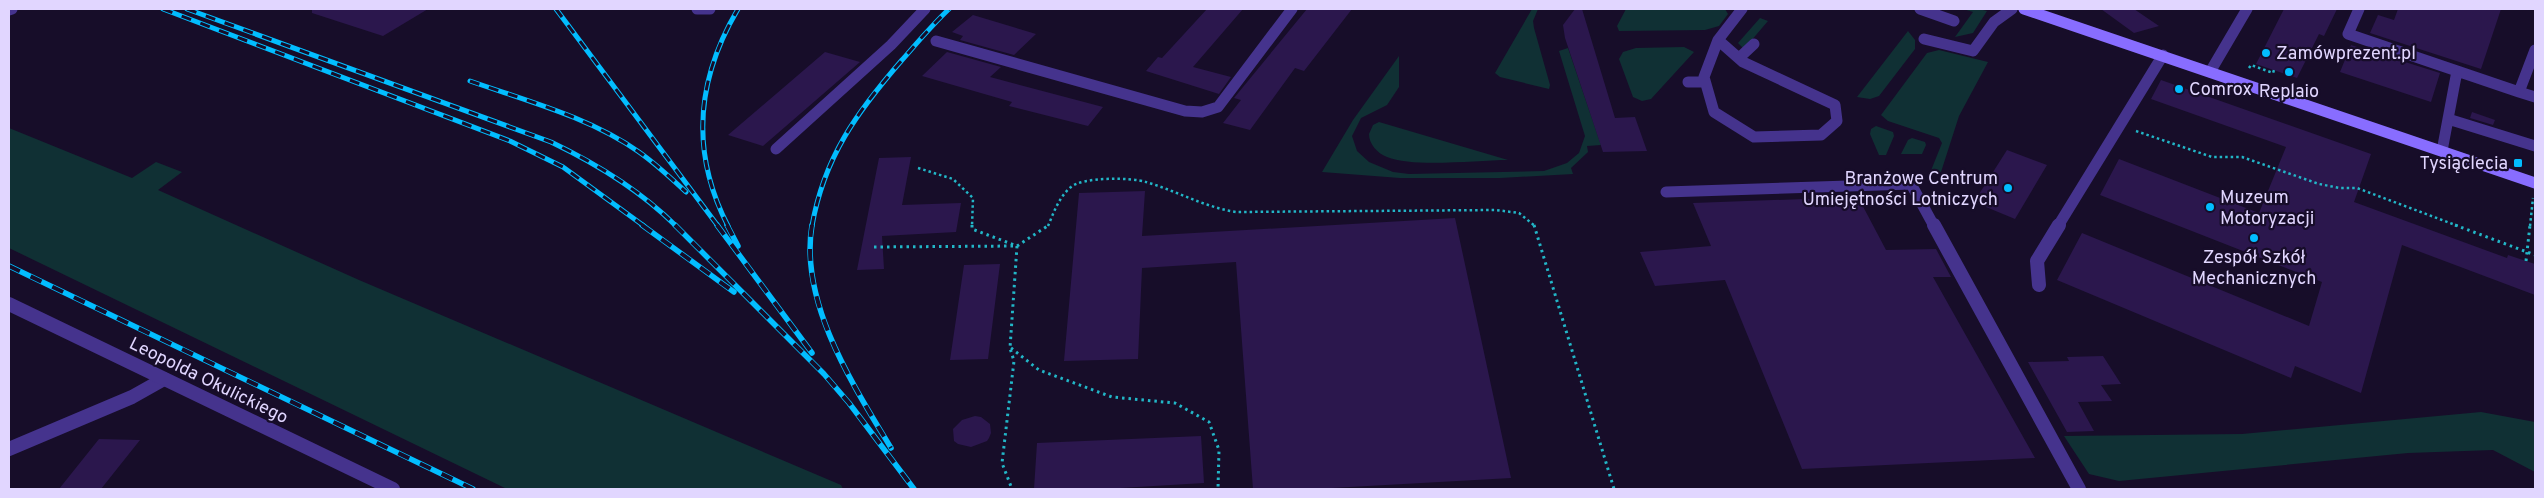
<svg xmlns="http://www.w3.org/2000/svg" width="2544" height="498" font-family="Overpass,sans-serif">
  <rect width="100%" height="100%" fill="#170d29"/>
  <!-- green -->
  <path fill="#103034" d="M1532 9H1538L1533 21 1534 28 1550 85 1549 89 1500 77 1495 73Z
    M1626 9H1725L1728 14 1719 26 1705 30 1619 31 1617 26Z
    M1963 9H1979L1987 11 1973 33 1955 37 1973 12Z
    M1760 18 1768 21 1744 49 1738 43Z
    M1908 31 1915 40V49L1879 96 1870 99 1857 97Z
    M1684 47 1694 52 1651 99 1642 101 1633 97 1619 59 1623 52 1636 48Z
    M1568 48 1601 145 1587 146 1588 152 1571 168 1573 174 1500 178H1400L1322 172 1353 120 1399 56V87L1387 105 1361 118 1352 136 1357 151 1369 162 1393 172 1409 174 1544 171 1567 163 1579 153 1585 136 1559 51Z
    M1939 50 1988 62 1959 116 1941 172 1930 173 1942 143 1939 138 1888 121 1881 115 1927 53Z
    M1379 122 1508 160C1477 160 1414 168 1387 157 1377 153 1369 144 1369 134L1373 125Z
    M1876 126 1893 132 1894 136 1886 155H1879L1870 134 1871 129Z
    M9 128 132 178 156 162 182 172 158 190 359 280 841 485 843 489H507L9 248Z
    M1912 138 1925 142 1926 145 1922 154H1901L1908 140Z
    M2481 412 2535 422V472L2493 450 2408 453 2119 481 2089 474 2064 436 2242 434Z"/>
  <!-- building -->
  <path fill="#2b174d" d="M312 9H428L383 36 312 13Z
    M1207 9H1243L1193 67 1231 77 1219 94 1146 71 1158 57 1162 58Z
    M1307 9H1352L1304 71 1295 68 1250 130 1223 123 1241 100 1234 98Z
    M1575 9H1582L1615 118 1635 117 1647 151 1603 152 1565 38 1563 25Z
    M2101 9H2134L2159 26 2134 33Z
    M2284 9H2337L2324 36 2319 34 2297 78 2256 64Z
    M2398 9H2501L2481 69 2370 33 2378 15 2394 20Z
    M973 15 1036 34 1014 55 960 40 963 36 952 32Z
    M2351 45 2440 73 2431 102 2340 72Z
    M825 52 860 62 763 146 728 135Z
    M947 52 1001 67 990 77 1103 107 1088 126 1009 106 1012 102 922 76Z
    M2161 80 2371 154 2354 202 2507 258 2508 255 2535 264V295L2402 245 2361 393 2295 366 2291 378 2057 280 2082 233 2309 326 2322 282 2100 195 2119 159 2259 213 2286 147 2151 99Z
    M2472 112 2495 120 2493 125 2470 118Z
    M2007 150 2047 165 2015 219 1974 202Z
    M911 157 902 205 961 203 956 232 882 236 884 269 857 270 879 158Z
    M1145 191 1142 236 1455 218 1511 478 1314 489H1253L1236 262 1142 268 1138 359 1064 361 1079 193Z
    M1858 197 1886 250 1936 249 1951 277H1933L2035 458 1802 469 1725 280 1655 286 1640 252 1711 246 1693 203Z
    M1000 264 988 359 950 360 964 265Z
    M2103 356 2121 384 2101 385 2112 401 2078 402 2094 431 2067 432 2028 362 2069 361 2067 357Z
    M975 416 981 417 990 424 991 433 989 438 987 441 971 447 958 444 954 441 953 429 962 420Z
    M1201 436 1204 483 1104 489H1034L1037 443Z
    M99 439 140 440 101 489H59Z"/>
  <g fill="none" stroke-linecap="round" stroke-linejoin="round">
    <!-- path-far1 -->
    <path stroke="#22b6c7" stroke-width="2.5" stroke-dasharray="2.5 3" stroke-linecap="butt" d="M2249 68 2251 65 2273 73 2274 70
      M2136 131 2212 157H2242L2319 184 2340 188H2357L2458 226
      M918 168 953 179 973 198 972 226
      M1048 226C1054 212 1059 197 1071 187 1082 177 1131 177 1146 182 1177 191 1204 207 1236 212L1496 210 1519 213 1535 226
      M2530 226 2533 198"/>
    <!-- path -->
    <path stroke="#22b6c7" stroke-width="3" stroke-dasharray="2.5 4" stroke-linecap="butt" d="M972 225V229L1017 246 1010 348 1014 361 1002 463 1012 489
      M1534 225 1614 489
      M2455 225 2535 255
      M874 247 1017 246 1049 225
      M2526 261 2530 225
      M1011 348 1039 370 1112 397 1175 403 1209 422 1219 450 1218 489"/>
    <!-- lane-far1 -->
    <path stroke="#45338d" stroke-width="11" d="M697 9H710
      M1920 9 1954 21
      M2359 9 2348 34 2519 92
      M9 10 12 9
      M1924 39 1973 51 1994 22 2012 9
      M1718 40 1743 62 1835 105 1837 121 1821 135 1754 137 1714 112 1704 77Z
      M1718 40 1742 9
      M936 41 1185 111 1202 112 1218 107 1292 9
      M2535 50 2519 92 2535 97
      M1739 58 1754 44
      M2210 72 2247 9
      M1688 82H1705
      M2448 119 2535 146
      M776 149 891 45 925 9
      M2442 151 2457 71
      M2058 226 2163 55"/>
    <!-- lane -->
    <path stroke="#45338d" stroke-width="14" d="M2039 285 2037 261 2059 225
      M9 449 132 397 164 379"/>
    <!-- street-far1 -->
    <path stroke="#45338d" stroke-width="11" d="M1666 192 1911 184 1934 226"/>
    <!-- street -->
    <path stroke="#45338d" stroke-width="14" d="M1934 225 2079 489
      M9 304 393 489"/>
    <!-- secondary -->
    <path stroke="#886dff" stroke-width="11" d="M2024 9 2535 183"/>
    <defs>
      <path id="rail-far1" d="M163 9 510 141 563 167 644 226
        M187 9 551 142C597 164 640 190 676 226
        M556 9 718 226
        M470 81C527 101 589 117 639 152 656 164 671 178 686 192
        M728 226C690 152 696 80 738 9
        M812 226C824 157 857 112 902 60 917 43 932 25 949 9"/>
      <path id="rail" d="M642 225 734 292
        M675 225 824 374 849 403 914 489
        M717 225 812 353
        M727 225 738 246
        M812 225C799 302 853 385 891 448
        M9 266 473 489"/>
    </defs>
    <!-- rail-far1 casing -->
    <use href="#rail-far1" stroke="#02bdff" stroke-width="5"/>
    <!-- rail casing -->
    <use href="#rail" stroke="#02bdff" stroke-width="5.5"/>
    <!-- rail-far1 -->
    <use href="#rail-far1" stroke="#170d29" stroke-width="3" stroke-dasharray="10" stroke-linecap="butt"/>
    <!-- rail -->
    <use href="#rail" stroke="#170d29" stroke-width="4" stroke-dasharray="12" stroke-linecap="butt"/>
  </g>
  <!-- markers -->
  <g fill="#02bdff" stroke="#170d29" stroke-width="2">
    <circle cx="2266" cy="53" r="5"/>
    <circle cx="2289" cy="72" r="5"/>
    <circle cx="2179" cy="89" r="5"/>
    <rect x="2513" y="158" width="10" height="10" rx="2.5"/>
    <circle cx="2008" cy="188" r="5"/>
    <circle cx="2210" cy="207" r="5"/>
    <circle cx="2254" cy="238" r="5"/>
  </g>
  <g text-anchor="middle" stroke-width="4.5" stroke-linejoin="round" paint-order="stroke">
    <!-- poi labels -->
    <g font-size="18" fill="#e1d6ff" stroke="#170d29" text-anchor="start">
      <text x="2276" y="59">Zamówprezent.pl</text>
      <text x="2189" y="95">Comrox</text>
      <text x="2289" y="97" text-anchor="middle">Replaio</text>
      <text x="2508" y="169" text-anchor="end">Tysiąclecia</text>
      <text x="1998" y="184" text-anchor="end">Branżowe Centrum<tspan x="1998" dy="21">Umiejętności Lotniczych</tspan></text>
      <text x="2220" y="203">Muzeum<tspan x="2220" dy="21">Motoryzacji</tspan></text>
      <text x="2254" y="263" text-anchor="middle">Zespół Szkół<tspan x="2254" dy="21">Mechanicznych</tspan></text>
    </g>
    <!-- street labels -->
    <g font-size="18" fill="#e1d6ff" stroke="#170d29">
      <text transform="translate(209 380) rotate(26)" y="6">Leopolda Okulickiego</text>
    </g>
  </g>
  <!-- border -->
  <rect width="2544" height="498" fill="none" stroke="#e1d6ff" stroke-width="20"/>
</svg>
